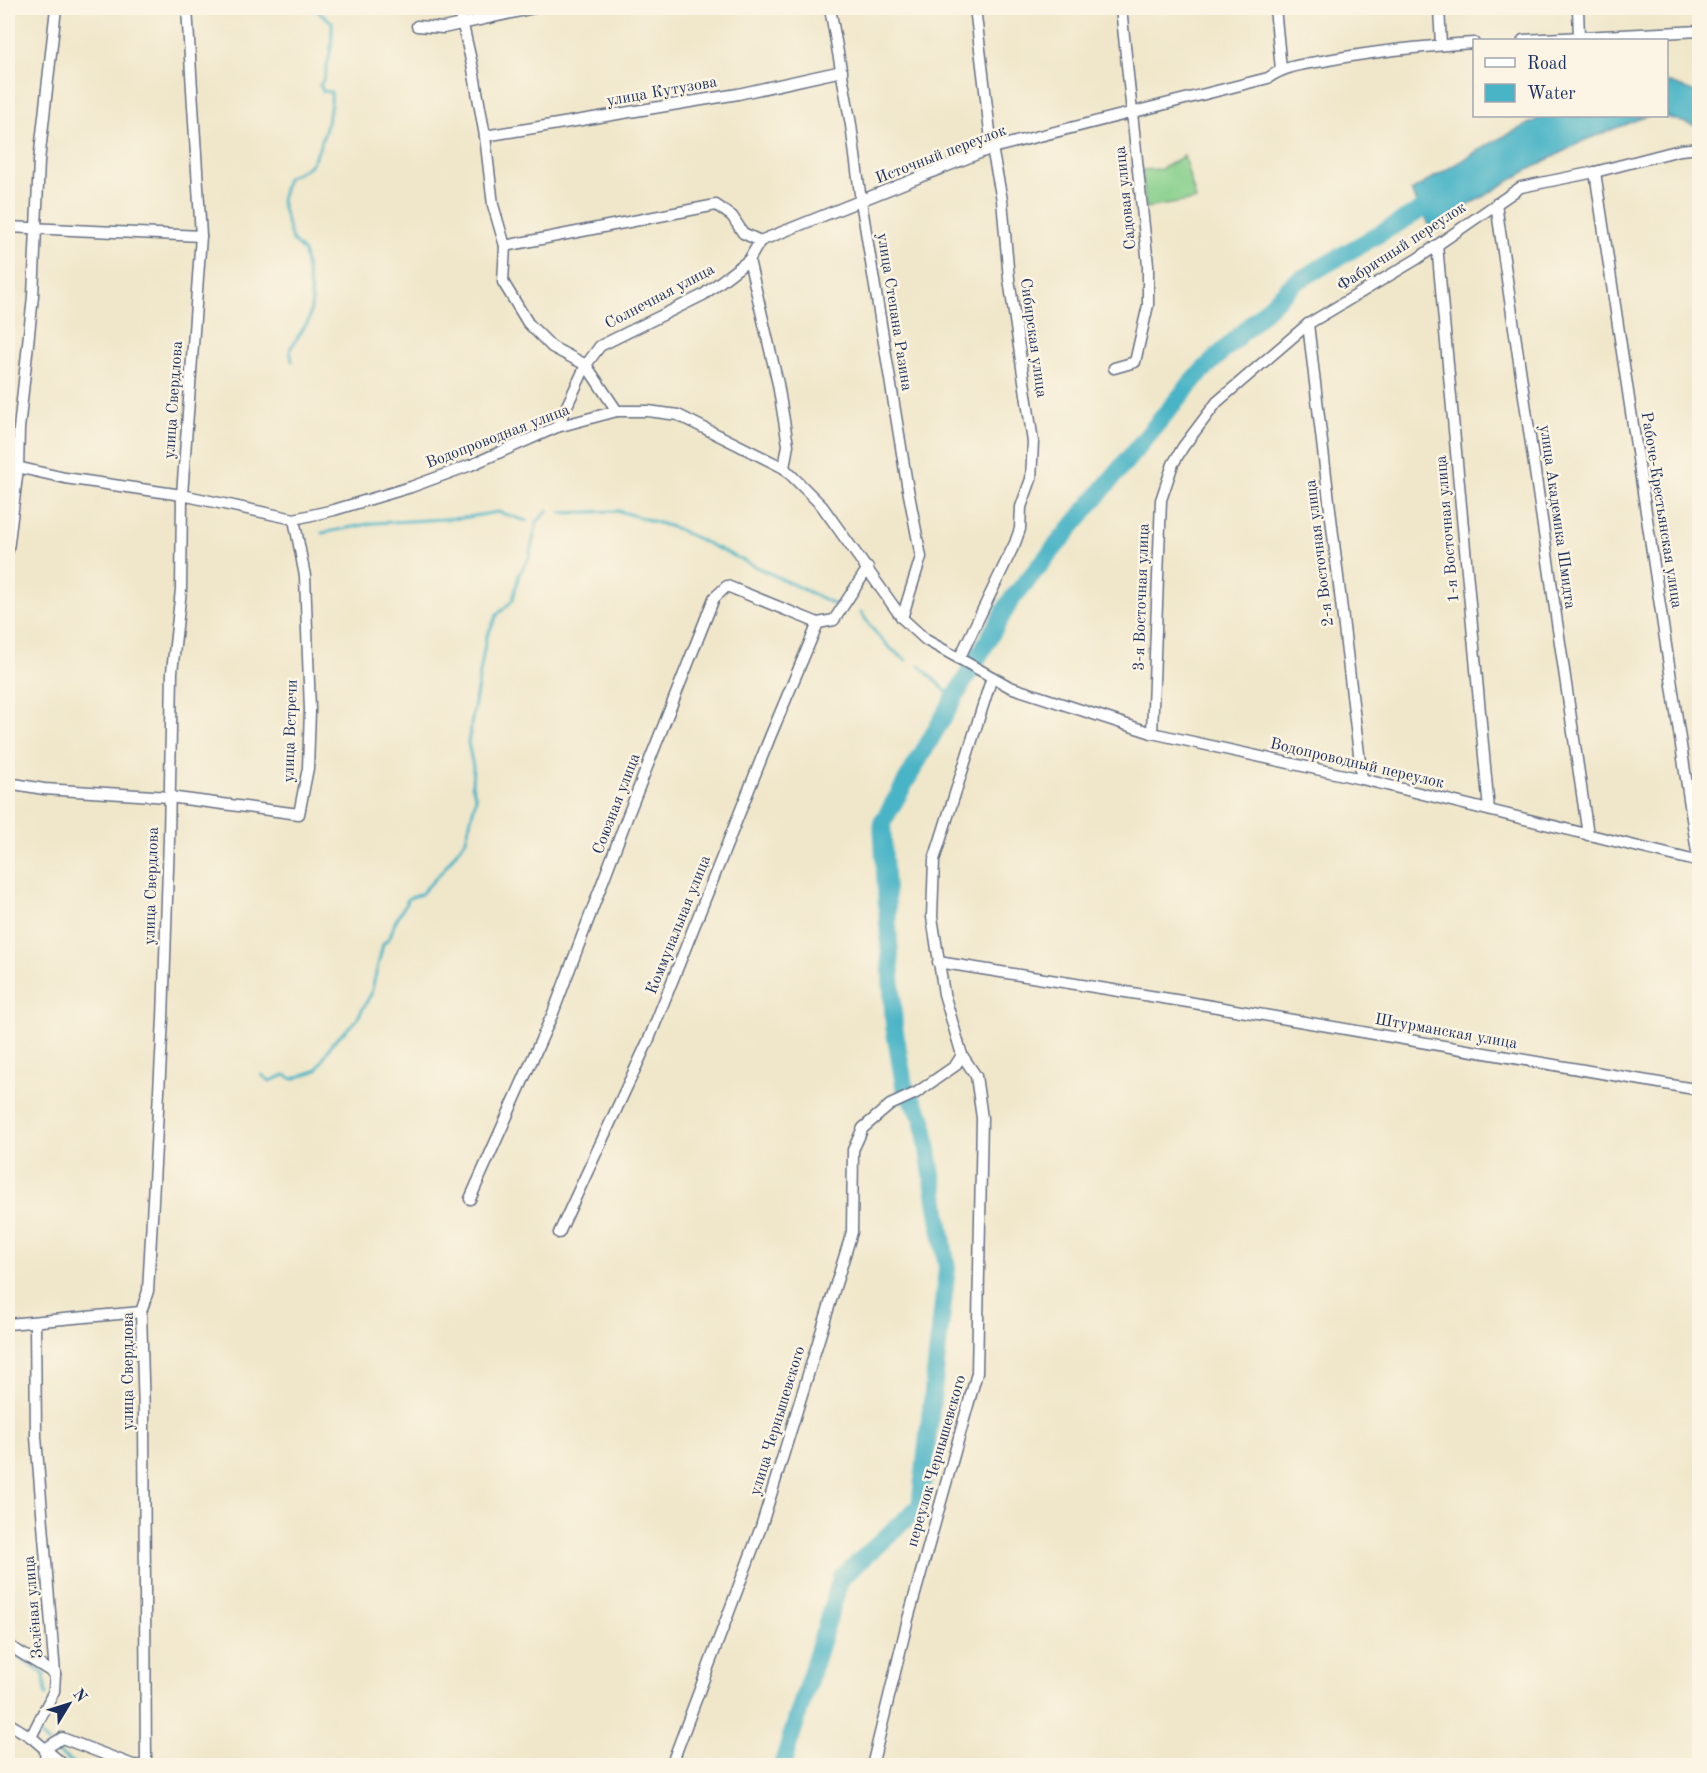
<svg xmlns="http://www.w3.org/2000/svg" width="1707" height="1773" font-family="'Old Standard TT',serif">
<rect width="100%" height="100%" fill="#fcf5e5"/>
<filter id="ink" filterUnits="userSpaceOnUse"><feTurbulence type="fractalNoise" baseFrequency=".0167" numOctaves="2"/><feDisplacementMap in="SourceGraphic" scale="12" xChannelSelector="R" yChannelSelector="G"/><feConvolveMatrix kernelMatrix="1 2 1 2 8 2 1 2 1" color-interpolation-filters="sRGB"/></filter>
<filter id="wash" filterUnits="userSpaceOnUse"><feTurbulence type="fractalNoise" baseFrequency=".008" numOctaves="4" result="noise"/><feDisplacementMap in="SourceGraphic" scale="24" xChannelSelector="R" yChannelSelector="G"/><feGaussianBlur stdDeviation="1.35" result="paint"/><feColorMatrix in="noise" values="0 0 0 0 0 0 0 0 0 0 0 0 0 0 0 0 0 1.4 0 .05"/><feComposite in="paint" operator="in"/></filter>
<g filter="url(#wash)">
<rect width="100%" height="100%" fill="#f0e7ca"/>
<path fill="#86cf8b" stroke="#507f74" stroke-width="1.5" d="M1184,156L1196,200L1146,208L1142,170L1161,169Z"/>
<g fill="#49b4c6" stroke="#327292" stroke-width="1.5">
<path d="M1667,82L1699,93V127L1663,116H1666Z"/>
<path d="M1544,116H1647L1583,141L1519,175L1431,228L1411,191L1489,144Z"/>
</g>
<g fill="none" stroke-linecap="round" stroke-linejoin="round">
<g stroke="#49b4c6" stroke-width="3">
<path d="M292,361L290,349L309,320L312,301L304,252L292,240L281,201L287,178C294,174 306,170 311,164C321,150 333,109 331,92L323,91L320,85C328,74 324,73 328,62C332,48 332,37 332,22L313,8"/>
<path d="M561,513L619,511L675,528L836,605"/>
<path d="M322,533L374,523L462,518L498,512L527,521"/>
<path d="M861,612C873,632 886,647 906,660"/>
<path d="M919,665L951,696"/>
<path d="M262,1075L270,1081L285,1075L293,1079L317,1070L332,1043L356,1021L371,994L383,944L390,937L395,922L409,898L421,894L444,869L466,839L476,798L472,785L473,767L468,743L486,638L497,615L513,600L519,574L529,558L537,522L548,510"/>
<path d="M8,1651L44,1674L46,1695"/>
<path d="M40,1730L39,1734L48,1743"/>
<path d="M52,1748L78,1766"/>
</g>
<path stroke="#49b4c6" stroke-width="18" d="M782,1766L841,1578L920,1506L947,1268L923,1119L904,1085L894,1026L882,823L1011,600L1196,377L1294,283L1442,198"/>
</g>
</g>
<g filter="url(#ink)">
<g fill="none" stroke-linecap="round" stroke-linejoin="round">
<defs>
<g id="minor">
<path d="M459,8L473,69L485,136L493,205L505,246L503,282L528,323L552,347L586,365L617,411"/>
<path d="M830,8L851,125L861,201L907,484L921,557L902,618"/>
<path d="M1275,8L1281,69"/>
<path d="M1439,8L1441,45"/>
<path d="M1578,8L1579,37"/>
<path d="M417,26L443,28L534,8"/>
<path d="M1523,40L1700,31"/>
<path d="M485,136L738,94L842,71"/>
<path d="M1595,172L1697,852L1696,861"/>
<path d="M1496,204L1588,835"/>
<path d="M8,227L201,236"/>
<path d="M1437,245L1489,810"/>
<path d="M505,246L716,205L732,216L743,233L760,241L992,148L1268,78C1286,65 1307,64 1328,60C1377,51 1425,46 1474,43"/>
<path d="M749,260L778,384L788,445L784,468"/>
<path d="M1308,324L1362,779"/>
<path d="M1114,368L1135,362L1148,305V265L1121,8"/>
<path d="M557,427L586,365L600,346L703,295L749,260L760,241"/>
<path d="M8,465L65,478L182,495L294,519L334,510L411,487L471,465L557,427L617,411H648L678,415L784,468L822,506L902,618L926,640L1010,687L1152,733L1362,779L1700,862"/>
<path d="M8,550L18,468L19,429L33,296L39,161L56,8"/>
<path d="M959,659L1015,543L1020,529L1021,507L1031,479L1033,442L1009,279L1002,200L992,148L975,8"/>
<path d="M1152,733L1161,500L1173,464L1183,447L1217,402L1308,324L1417,259L1521,187L1595,172L1680,150L1700,148"/>
<path d="M8,783L44,789L169,797L299,814L308,768L310,710L305,576L294,519"/>
<path d="M938,962L1188,1002L1700,1090"/>
<path d="M470,1199L553,1013L628,815L714,598L727,586L818,623L834,620L868,568"/>
<path d="M559,1233L649,1039L770,737L818,623"/>
<path d="M35,1322L36,1437L55,1674"/>
<path d="M8,1324L141,1312"/>
<path d="M8,1645L55,1674L54,1691L31,1737L65,1766"/>
<path d="M8,1723L31,1737"/>
<path d="M46,1766L45,1749L62,1738L133,1765L146,1766"/>
<path d="M146,1766L144,1414L141,1312L148,1291L163,1019L169,838L172,672L181,590L182,495L201,236L187,8"/>
<path d="M671,1766L761,1527L852,1232L853,1150L863,1128L890,1105L916,1093L955,1066L962,1055L944,994L932,917L934,860L992,677"/>
<path d="M872,1766L908,1619L977,1373L982,1118L976,1076L962,1055"/>
</g>
</defs>
<use href="#minor" stroke="#666f84" stroke-width="13"/>
<use href="#minor" stroke="#fff" stroke-width="10"/>
</g>
</g>
<g text-anchor="middle" dominant-baseline="central" stroke-width="5" stroke-linejoin="round" paint-order="stroke">
<g font-size="16" fill="#1b2f5e" stroke="#fcf5e5">
<text transform="translate(662 92) rotate(-10)">улица Кутузова</text>
<text transform="translate(941 155) rotate(-21)">Источный переулок</text>
<text transform="translate(1126 198) rotate(-96)">Садовая улица</text>
<text transform="translate(1402 247) rotate(-33)">Фабричный переулок</text>
<text transform="translate(660 297) rotate(-28)">Солнечная улица</text>
<text transform="translate(894 312) rotate(81)">улица Степана Разина</text>
<text transform="translate(1033 338) rotate(82)">Сибирская улица</text>
<text transform="translate(174 400) rotate(-86)">улица Свердлова</text>
<text transform="translate(498 437) rotate(-21)">Водопроводная улица</text>
<text transform="translate(1661 510) rotate(81)">Рабоче-Крестьянская улица</text>
<text transform="translate(1557 517) rotate(82)">улица Академика Шмидта</text>
<text transform="translate(1448 529) rotate(-95)">1-я Восточная улица</text>
<text transform="translate(1320 553) rotate(-97)">2-я Восточная улица</text>
<text transform="translate(1142 597) rotate(-88)">3-я Восточная улица</text>
<text transform="translate(291 731) rotate(-88)">улица Встречи</text>
<text transform="translate(1357 764) rotate(13)">Водопроводный переулок</text>
<text transform="translate(617 804) rotate(-69)">Союзная улица</text>
<text transform="translate(152 886) rotate(-88)">улица Свердлова</text>
<text transform="translate(679 925) rotate(-68)">Коммунальная улица</text>
<text transform="translate(1446 1032) rotate(10)">Штурманская улица</text>
<text transform="translate(129 1371) rotate(-90)">улица Свердлова</text>
<text transform="translate(778 1421) rotate(-73)">улица Чернышевского</text>
<text transform="translate(937 1461) rotate(-74)">переулок Чернышевского</text>
<text transform="translate(34 1607) rotate(-95)">Зелёная улица</text>
</g>
</g>
<rect width="1707" height="1773" fill="none" stroke="#fcf5e5" stroke-width="30"/>
<rect x="1473" y="39" width="195" height="78" fill="#fcf5e5" stroke="#a2a6af" stroke-width="1.5"/>
<rect x="1485" y="58" width="30" height="9" fill="#ffffff" stroke="#a2a6af" stroke-width="1.5"/>
<text x="1527" y="69" font-size="18" fill="#1b2f5e">Road</text>
<rect x="1485" y="84" width="30" height="18" fill="#49b4c6" stroke="#a2a6af" stroke-width="1.5"/>
<text x="1527" y="99" font-size="18" fill="#1b2f5e">Water</text>
<g transform="translate(69 1704) rotate(52)" stroke="#fcf5e5" stroke-width="4.5" paint-order="stroke">
<path d="M0-4.5L10 22L0 15L-10 22Z" fill="#1b2f5e"/>
<text y="-9" font-size="16" font-weight="bold" text-anchor="middle" fill="#1b2f5e">N</text>
</g>
</svg>
